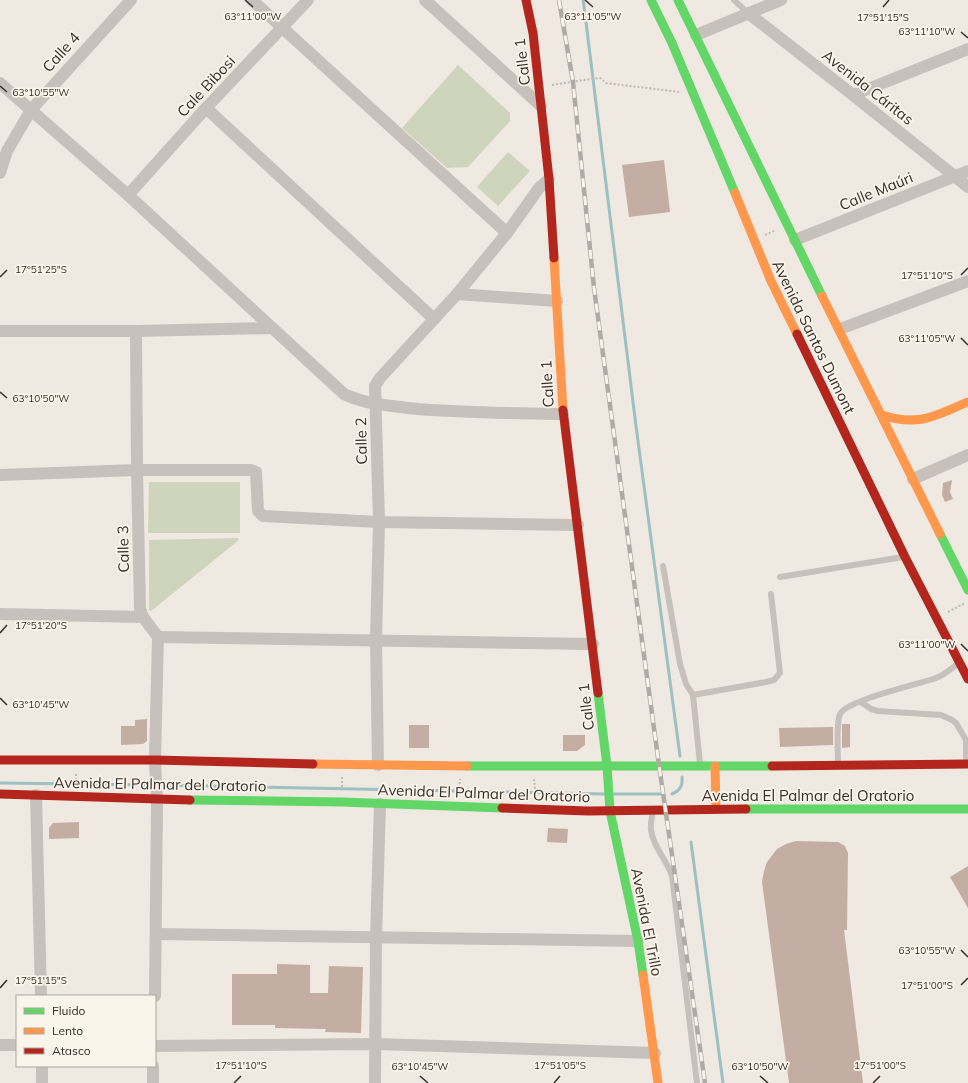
<svg xmlns="http://www.w3.org/2000/svg" width="968" height="1083" font-family="Mulish,sans-serif">
<rect width="100%" height="100%" fill="#efe9e2"/>
<g fill="#cfd5bc">
<path d="M458,65L510,113V121L468,167L447,168L402,128Z"/>
<path d="M508,152L530,171L498,206L477,187Z"/>
<path d="M149,482H240V533H148Z"/>
<path d="M238,538L239,540L151,611L149,610V540Z"/>
</g>
<g fill="none" stroke-linecap="round" stroke-linejoin="round">
<g stroke="#9dc0c1" stroke-width="3">
<path d="M583,0L584,6L636,426L680,756"/>
<path d="M0,783L154,785"/>
<path d="M160,785L604,794"/>
<path d="M614,794H662"/>
<path d="M672,794C680,791 683,785 682,777"/>
<path d="M691,842L723,1083"/>
</g>
</g>
<g fill="#c4ada3">
<path d="M664,160L670,212L629,217L622,165Z"/>
<path d="M952,480L950,492L953,499L945,502L942,495L943,483Z"/>
<path d="M147,719V741L143,744L121,745V726H135V720Z"/>
<path d="M842,724H850V747L842,748Z"/>
<rect x="409" y="725" width="20" height="23"/>
<path d="M833,727V745L780,747L779,728Z"/>
<path d="M563,735H585V745L577,751H563Z"/>
<path d="M79,822V838L49,839V828L53,823Z"/>
<path d="M548,828L568,829L567,843L547,842Z"/>
<path d="M796,841L838,842L845,846L848,853L847,930H844L863,1083H789L762,882L764,871L767,862L777,849L786,844Z"/>
<path d="M968,866V908L950,877Z"/>
<path d="M277,964L310,965V993H328L329,966L363,967L361,1033L325,1032L326,1029L275,1028V1025H232V974H277Z"/>
</g>
<g fill="none" stroke-linecap="round" stroke-linejoin="round">
<g stroke="#c1bab3" stroke-width="2" stroke-dasharray="2 2" stroke-linecap="butt">
<path d="M552,85L583,80L600,78L606,83L679,92"/>
<path d="M765,235L776,230"/>
<path d="M948,612L965,603"/>
<path d="M342,777V789"/>
<path d="M534,779L536,796"/>
<path d="M76,784V772"/>
<path d="M459,792L460,779"/>
</g>
<g stroke="#c8c1bb" stroke-width="6">
<path d="M734,0L748,13"/>
<path d="M663,566L680,664L686,684L693,695L700,764"/>
<path d="M780,577L903,557"/>
<path d="M693,695L766,682L774,680L780,673L771,594"/>
<path d="M861,702L871,709L878,711L941,715L952,720L956,723L966,740V763"/>
<path d="M838,763C838,752 836,723 840,714C847,700 919,684 936,678C944,675 952,668 959,663"/>
<path d="M653,811C652,817 650,824 651,830C653,847 667,860 672,876L697,1083"/>
</g>
<g stroke="#c8c1bb" stroke-width="12">
<path d="M252,0L507,233"/>
<path d="M425,0L541,106"/>
<path d="M748,13L853,95L968,187"/>
<path d="M696,35L781,0"/>
<path d="M0,83L128,195L344,394C367,405 392,406 418,409C466,413 514,413 563,414"/>
<path d="M853,95L968,49"/>
<path d="M206,108L434,319"/>
<path d="M0,173L7,151L31,110L131,0"/>
<path d="M128,195L206,108L308,0"/>
<path d="M795,240L968,171"/>
<path d="M457,294L557,301"/>
<path d="M840,329L968,281"/>
<path d="M0,331H136L271,328"/>
<path d="M136,331L137,470L140,609L143,617L158,637L155,760L157,800L155,996"/>
<path d="M0,475L137,470H251L256,472L258,511L263,516L379,522L578,525"/>
<path d="M913,479L968,455"/>
<path d="M0,614L143,617"/>
<path d="M158,637L593,644"/>
<path d="M378,765L376,640L379,522L375,386L380,378L457,294L507,233L539,188L549,179"/>
<path d="M36,795L41,996"/>
<path d="M156,934L638,941"/>
<path d="M0,1045H17"/>
<path d="M155,1046L376,1044L655,1053"/>
<path d="M42,1066V1083"/>
<path d="M153,1083V1066"/>
<path d="M375,1083L376,937L380,804"/>
</g>
<g stroke="#63d668" stroke-width="9">
<path d="M651,0L672,43L735,193"/>
<path d="M678,0L822,296"/>
<path d="M940,534L968,590"/>
<path d="M598,693L607,766L610,811L638,941L643,975"/>
<path d="M467,766H772"/>
<path d="M190,800L342,802L502,808"/>
<path d="M746,809H968"/>
</g>
<g stroke="#ff974d" stroke-width="9">
<path d="M735,193L771,281L797,334"/>
<path d="M554,258L563,410"/>
<path d="M822,296L940,534"/>
<path d="M882,415C919,427 934,416 968,402"/>
<path d="M313,764L467,766"/>
<path d="M715,766L716,809"/>
<path d="M643,975L658,1083"/>
</g>
<g stroke="#b3261e" stroke-width="9">
<path d="M526,0L533,33L549,179L554,258"/>
<path d="M797,334L905,557L968,679"/>
<path d="M563,410L598,693"/>
<path d="M0,760H155L313,764"/>
<path d="M772,766L968,764"/>
<path d="M0,794L190,800"/>
<path d="M502,808L588,811L746,809"/>
</g>
<defs>
<path id="rail" d="M559,0L573,82L594,288L659,765L705,1083"/>
</defs>
<use href="#rail" stroke="#b0aaa5" stroke-width="4.5"/>
<use href="#rail" stroke="#fbf4ea" stroke-width="3" stroke-dasharray="9" stroke-linecap="butt"/>
</g>
<path fill="none" stroke="#392e29" stroke-width="1.5" d="M245,0L253,7M585,0L593,7M883,7L889,0M961,32L968,38M0,86L7,92M961,275L968,268M0,277L7,270M961,338L968,345M0,392L7,398M0,633L7,625M961,644L968,651M0,698L7,705M961,950L968,957M961,985L968,978M0,988L7,980M420,1076L428,1083M760,1076L768,1083M234,1083L241,1076M554,1083L560,1076M873,1083L880,1076"/>
<g text-anchor="middle" dominant-baseline="central" stroke-width="3.5" stroke-linejoin="round" paint-order="stroke">
<g font-size="15" fill="#392e29" stroke="#fbf4ea">
<text transform="translate(61 52) rotate(-48)">Calle 4</text>
<text transform="translate(522 62) rotate(-97)">Calle 1</text>
<text transform="translate(206 86) rotate(-47)">Cale Bibosi</text>
<text transform="translate(868 87) rotate(38)">Avenida Cáritas</text>
<text transform="translate(876 191) rotate(-22)">Calle Maúri</text>
<text transform="translate(814 337) rotate(64)">Avenida Santos Dumont</text>
<text transform="translate(547 384) rotate(-93)">Calle 1</text>
<text transform="translate(361 441) rotate(-91)">Calle 2</text>
<text transform="translate(123 549) rotate(-91)">Calle 3</text>
<text transform="translate(586 707) rotate(-97)">Calle 1</text>
<text transform="translate(160 784) rotate(1)">Avenida El Palmar del Oratorio</text>
<text transform="translate(484 793) rotate(2)">Avenida El Palmar del Oratorio</text>
<text x="808" y="795">Avenida El Palmar del Oratorio</text>
<text transform="translate(647 922) rotate(79)">Avenida El Trillo</text>
</g>
</g>
<g font-size="10" text-anchor="middle" fill="#392e29" stroke="#fbf4ea" stroke-width="3.5" stroke-linejoin="round" paint-order="stroke">
<text x="253" y="20">63°11'00"W</text>
<text x="593" y="20">63°11'05"W</text>
<text x="883" y="21">17°51'15"S</text>
<text x="927" y="35">63°11'10"W</text>
<text x="41" y="96">63°10'55"W</text>
<text x="41" y="273">17°51'25"S</text>
<text x="927" y="279">17°51'10"S</text>
<text x="927" y="342">63°11'05"W</text>
<text x="41" y="402">63°10'50"W</text>
<text x="41" y="629">17°51'20"S</text>
<text x="927" y="648">63°11'00"W</text>
<text x="41" y="708">63°10'45"W</text>
<text x="927" y="954">63°10'55"W</text>
<text x="41" y="984">17°51'15"S</text>
<text x="927" y="989">17°51'00"S</text>
<text x="241" y="1069">17°51'10"S</text>
<text x="560" y="1069">17°51'05"S</text>
<text x="880" y="1069">17°51'00"S</text>
<text x="420" y="1070">63°10'45"W</text>
<text x="760" y="1070">63°10'50"W</text>
</g>
<rect x="16" y="995" width="140" height="72" fill="#fbf4ea" stroke="#ada59d"/>
<rect x="24" y="1008" width="20" height="6" fill="#63d668" stroke="#ada59d"/>
<text x="52" y="1015" font-size="12" fill="#392e29">Fluido</text>
<rect x="24" y="1028" width="20" height="6" fill="#ff974d" stroke="#ada59d"/>
<text x="52" y="1035" font-size="12" fill="#392e29">Lento</text>
<rect x="24" y="1048" width="20" height="6" fill="#b3261e" stroke="#ada59d"/>
<text x="52" y="1055" font-size="12" fill="#392e29">Atasco</text>
</svg>
